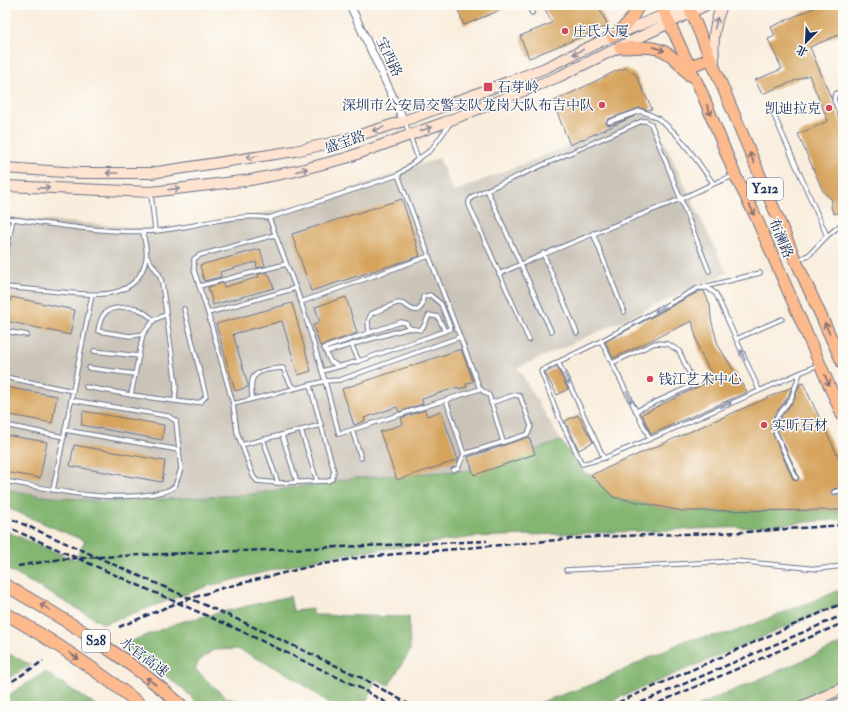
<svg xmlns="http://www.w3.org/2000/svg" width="848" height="711" font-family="'IM FELL Double Pica','Noto Serif SC',serif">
<rect width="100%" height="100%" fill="#fdfcf7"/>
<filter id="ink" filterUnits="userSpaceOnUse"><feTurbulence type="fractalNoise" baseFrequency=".025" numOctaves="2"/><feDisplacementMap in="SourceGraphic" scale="8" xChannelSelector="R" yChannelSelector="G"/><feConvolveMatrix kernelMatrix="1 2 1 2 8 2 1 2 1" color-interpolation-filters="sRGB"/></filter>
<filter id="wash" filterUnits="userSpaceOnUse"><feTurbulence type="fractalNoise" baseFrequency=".012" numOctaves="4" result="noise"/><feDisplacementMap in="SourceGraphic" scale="16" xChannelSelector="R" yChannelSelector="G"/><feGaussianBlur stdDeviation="0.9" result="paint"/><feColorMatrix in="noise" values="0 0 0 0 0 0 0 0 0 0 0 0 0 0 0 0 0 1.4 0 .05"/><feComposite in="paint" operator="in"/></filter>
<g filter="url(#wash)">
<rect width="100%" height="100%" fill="#f9eddd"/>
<path fill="#cac3b8" d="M641,114L648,116L654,121L727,273L518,368L561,441L473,470L356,478L245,495L108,502L42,496L5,489V217L179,231L312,203L439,158L453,192L570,145Z"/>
<g fill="#84b672" stroke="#507268">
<path d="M561,441L584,473L591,475L613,497L682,511L843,510V519L751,527L474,537L326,557L208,586L104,624L5,568V531L75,560L85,541L5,507V489L42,496L108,502L245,495L356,478L473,470Z"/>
<path d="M843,589V603L599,706H530L596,683L686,640L731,633Z"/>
<path d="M290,596L293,611L313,609V615L409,617L410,651L389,685L376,679L364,706H332L292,676L238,649L213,650L199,661L195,669L226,698L245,702L248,706H200L183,689L124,644L180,622Z"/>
<path d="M843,643V685L795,706H697Z"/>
<path d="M5,652L31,665L5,680Z"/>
<path d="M45,672L97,706H5V697Z"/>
</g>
<g id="blocks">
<g fill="#d5a35c">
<path d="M456,5H513L464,25Z"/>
<path d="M543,5H598L608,26L529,58L520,36L552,23Z"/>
<path d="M820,5H843V33L810,47L843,127V210L834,214L831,207L832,200L823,191L798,134L828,121L809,75L762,94L755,80L782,69L768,39L775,36L771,27Z"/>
<path d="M626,68L636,75L652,109L648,110L639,108L608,119L606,123L610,125L635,116L570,145L553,102L616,71Z"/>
<path d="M402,199L420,256L311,291L292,234Z"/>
<path d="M260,249L265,266L257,268L256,262L220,272L221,277L204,281L200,265Z"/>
<path d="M266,272L267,274H269L274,288L213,305L208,287L223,283L224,287L259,277L258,274Z"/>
<path d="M700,291H704L710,305L711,319L718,345L747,392L651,434L642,414L714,379L699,350L692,321L613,358L605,342Z"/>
<path d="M11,297L75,310L70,335L6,321Z"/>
<path d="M346,297L357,333L320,346L313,325L320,323L315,307Z"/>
<path d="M292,303L311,371L298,375L282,321L233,334L248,385V387L235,391L216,324Z"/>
<path d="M461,349L473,381L466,384L467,387L459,389L458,387L422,399L423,404L399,412L397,407L364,418L365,421L354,425L342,389Z"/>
<path d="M557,367L568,389L557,395L545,373Z"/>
<path d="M803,383L843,467V487L833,489L831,492L833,495L843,493V510L682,511L613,497L591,475L792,387L788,397L773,417L770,428L793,479L797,481L799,477L776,427L779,420L794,400L800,384Z"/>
<path d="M5,387L57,396L52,423L5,414Z"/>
<path d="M425,410L427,416L441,411L458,460L397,480L380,432L403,424L401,418Z"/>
<path d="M83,411L164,425L162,440L81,425Z"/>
<path d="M578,415L593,442L579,450L565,421Z"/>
<path d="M5,435L47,442L40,478L5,472Z"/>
<path d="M529,437L535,454L474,475L468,457Z"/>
<path d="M74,445L165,461L162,482L70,466Z"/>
</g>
</g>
</g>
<g filter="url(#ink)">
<use href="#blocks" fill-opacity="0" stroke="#69728a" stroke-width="1"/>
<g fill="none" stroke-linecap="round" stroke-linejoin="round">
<defs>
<g id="lane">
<path d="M528,5L532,13"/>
<path d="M843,91L835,94L834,100L843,121"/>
<path d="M773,113L827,236L810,254L797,261"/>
<path d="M609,122L640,111C672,118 694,158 713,183"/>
<path d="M418,159L431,150L449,125"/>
<path d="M487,190L551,331"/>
<path d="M151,193L155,231"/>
<path d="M5,218C51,224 109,234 154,231C190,229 235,212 269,218L398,175L418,159L405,122"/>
<path d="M269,218L301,302L325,381L340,380L359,373L460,337L398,175"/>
<path d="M593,233L624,312"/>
<path d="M275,235L200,255L194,259V270L208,313L233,404L325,381L339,434L480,389L460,337"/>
<path d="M827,236L843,223"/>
<path d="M543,253L577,333"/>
<path d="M147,257L159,274L162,283L176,385L175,401"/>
<path d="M5,260L13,219"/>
<path d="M499,274C558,247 618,224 678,200C697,192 714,182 734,176"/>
<path d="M199,286L286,264"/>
<path d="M5,287C23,289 42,290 60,292C93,295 137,302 146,259C148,251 144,240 143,232"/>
<path d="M704,287L760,273"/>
<path d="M301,302L429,256"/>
<path d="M208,313L296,288"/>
<path d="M165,315L154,320L143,334L131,395L190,403L201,402L206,396L184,309"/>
<path d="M5,331L27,335"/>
<path d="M143,334L130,336L98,331C99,325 100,318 105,313C110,307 131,306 138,309C144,312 149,316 154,320"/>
<path d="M736,339L782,319"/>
<path d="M529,340L469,205V201L473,196L642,121H646L651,124L709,271"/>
<path d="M601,341L558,362C575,394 588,426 604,458L650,439"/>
<path d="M351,344L359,361"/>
<path d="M94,351L139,356"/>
<path d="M326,352L324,348L401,322L406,323L409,328"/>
<path d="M558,362L541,371L558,415L582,464L604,458"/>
<path d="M612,363L655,343L668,344L679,351L691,377L689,387L636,411"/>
<path d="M338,366L330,361L326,352L409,328L420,330L424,326L429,315L438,317L445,331"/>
<path d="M89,368L135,374"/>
<path d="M322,371L359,361L451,329L441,304L430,295L423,297L422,306L418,310C410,312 406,302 398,303C395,303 376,312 371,314L368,321L369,333"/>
<path d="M5,377L73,391"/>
<path d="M86,387L131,395"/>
<path d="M759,390L716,294L708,288H698L601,341L650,439L818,365"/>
<path d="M252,398C251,383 249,374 266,370C272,369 277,368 283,368L291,385L296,388"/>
<path d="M446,400L464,454"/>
<path d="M491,403L514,395L520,396L531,426L528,434L503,442"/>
<path d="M233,404L237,432L253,476L257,481L278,483L328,481L332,479L334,471L310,386"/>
<path d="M5,425L64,437"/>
<path d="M65,430L179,450"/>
<path d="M301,430L317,481"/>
<path d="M352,430L361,458"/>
<path d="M282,435L297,482"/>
<path d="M263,439L278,483"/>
<path d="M241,445L321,425"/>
<path d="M453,470L458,468L464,454L503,442L489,395L480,389"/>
<path d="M796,478L773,427L776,418L791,399L800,373"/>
<path d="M5,481C54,490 103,502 153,494C161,492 169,492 175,486L181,469L176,421L168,416L71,400"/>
<path d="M53,490L92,295"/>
<path d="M834,492L843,490"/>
<path d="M566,570L736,561L818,569L843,566"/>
</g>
<path id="street" d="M350,5L404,121"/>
<g id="secondary">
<path d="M714,61C712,41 714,24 722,5"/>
<path d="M5,168L79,173H151L295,151L344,140L404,121L545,68L612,36L689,5"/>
<path d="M5,186L151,192L250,180L296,171L346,158L443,123L558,77L706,5"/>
<path d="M803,706L843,688"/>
<path d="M834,706L843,702"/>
</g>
<g id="primary">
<path d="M661,5L702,93L735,175L755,215L843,417"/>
<path d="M688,5L796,261L843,364"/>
<path d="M612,36C625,28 633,19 639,5"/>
<path d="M620,48C656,46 666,45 689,75"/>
<path d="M690,66L710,59"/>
</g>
<g id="highway">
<path d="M5,585C67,620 128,658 182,706"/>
<path d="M5,613C53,641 99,671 142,706"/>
</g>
</defs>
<use href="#lane" stroke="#69728a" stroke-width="5.5"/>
<use href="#street" stroke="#69728a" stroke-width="9"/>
<use href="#secondary" stroke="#69728a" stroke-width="12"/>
<use href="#primary" stroke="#69728a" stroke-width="13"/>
<use href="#highway" stroke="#69728a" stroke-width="14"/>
<use href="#lane" stroke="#fff" stroke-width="3.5"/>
<use href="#street" stroke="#fff" stroke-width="7"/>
<use href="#secondary" stroke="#fee3d1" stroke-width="10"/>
<use href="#primary" stroke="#fcba8d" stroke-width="11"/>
<use href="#highway" stroke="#fcba8d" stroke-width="12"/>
<g stroke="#1b2f5e" stroke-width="2.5" stroke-dasharray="6 3" stroke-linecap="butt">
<path d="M5,516L243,622L364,679L412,706"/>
<path d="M5,526L239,630L360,688L392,706"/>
<path d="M18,566L61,559L140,555L487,541"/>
<path d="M119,627L172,605L222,588L312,566L363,557L593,537L745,532L843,525"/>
<path d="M5,686L43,661"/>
<path d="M610,706L843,603"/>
<path d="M633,706L843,615"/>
<path d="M651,706L843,623"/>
</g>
</g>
<defs><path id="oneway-shaft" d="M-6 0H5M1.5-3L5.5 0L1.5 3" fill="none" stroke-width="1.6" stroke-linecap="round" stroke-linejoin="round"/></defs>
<g stroke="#8c8998">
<use href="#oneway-shaft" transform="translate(716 23) rotate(-77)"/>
<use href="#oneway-shaft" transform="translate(578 52) rotate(154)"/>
<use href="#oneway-shaft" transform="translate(378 129) rotate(162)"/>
<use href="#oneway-shaft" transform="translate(426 129) rotate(-19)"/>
<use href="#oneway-shaft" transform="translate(252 157) rotate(171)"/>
<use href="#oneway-shaft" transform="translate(302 170) rotate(-15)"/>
<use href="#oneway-shaft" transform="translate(112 173) rotate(-180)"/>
<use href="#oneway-shaft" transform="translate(44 188) rotate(1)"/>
<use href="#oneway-shaft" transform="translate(174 189) rotate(-7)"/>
</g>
<g stroke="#806e73">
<use href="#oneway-shaft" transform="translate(659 49) rotate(21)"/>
<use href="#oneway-shaft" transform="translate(709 110) rotate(68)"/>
<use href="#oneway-shaft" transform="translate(752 158) rotate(-113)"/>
<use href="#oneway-shaft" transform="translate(752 210) rotate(64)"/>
<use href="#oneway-shaft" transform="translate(827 328) rotate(-114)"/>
<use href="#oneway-shaft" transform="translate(827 380) rotate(66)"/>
<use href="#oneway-shaft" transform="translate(45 607) rotate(-148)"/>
<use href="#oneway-shaft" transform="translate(74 656) rotate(35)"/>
<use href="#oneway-shaft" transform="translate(151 681) rotate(-142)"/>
</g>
<g stroke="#8d97ae">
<use href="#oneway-shaft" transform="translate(660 309) rotate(152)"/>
<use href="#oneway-shaft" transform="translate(743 355) rotate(-114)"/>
<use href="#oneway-shaft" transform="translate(567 379) rotate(62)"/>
<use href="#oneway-shaft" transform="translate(629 397) rotate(64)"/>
<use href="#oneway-shaft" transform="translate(726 405) rotate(-24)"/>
</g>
</g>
<g fill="#d1495b" stroke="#fdfcf7" stroke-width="1.5">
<circle cx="565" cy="31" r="4"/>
<rect x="483" y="82" width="10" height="10" rx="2"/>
<circle cx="602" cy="105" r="4"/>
<circle cx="829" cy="108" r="4"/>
<circle cx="650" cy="379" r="4"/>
<circle cx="764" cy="425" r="4"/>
</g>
<g text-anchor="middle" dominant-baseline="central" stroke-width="3" stroke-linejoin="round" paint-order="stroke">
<g fill="#fdfcf7" stroke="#5f6c8c" stroke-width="1">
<rect x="747" y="178" width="36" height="22" rx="3"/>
<rect x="82" y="630" width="28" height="22" rx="3"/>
</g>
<g font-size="13" font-weight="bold" fill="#1b2f5e">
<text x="765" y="189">Y212</text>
<text x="96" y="641">S28</text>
</g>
<g font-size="14" fill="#1b2f5e" stroke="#fdfcf7" text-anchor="start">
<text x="573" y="31">庄氏大厦</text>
<text x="497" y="87">石芽岭</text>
<text x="594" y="105" text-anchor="end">深圳市公安局交警支队龙岗大队布吉中队</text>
<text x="821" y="108" text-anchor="end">凯迪拉克</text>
<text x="658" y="379">钱江艺术中心</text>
<text x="772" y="425">实昕石材</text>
</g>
<g font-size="14" fill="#1b2f5e" stroke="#fdfcf7">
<text transform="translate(389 57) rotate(65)">宝西路</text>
<text transform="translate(345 142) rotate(-18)">盛宝路</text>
<text transform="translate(781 238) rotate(67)">布澜路</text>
<text transform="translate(144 657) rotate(37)">水官高速</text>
</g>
</g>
<rect width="848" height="711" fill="none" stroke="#fdfcf7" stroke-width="20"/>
<g transform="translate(806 42) rotate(204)" stroke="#fdfcf7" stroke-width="3" paint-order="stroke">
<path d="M0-3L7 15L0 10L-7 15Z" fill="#1b2f5e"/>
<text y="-6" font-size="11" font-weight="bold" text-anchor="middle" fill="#1b2f5e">北</text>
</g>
</svg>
